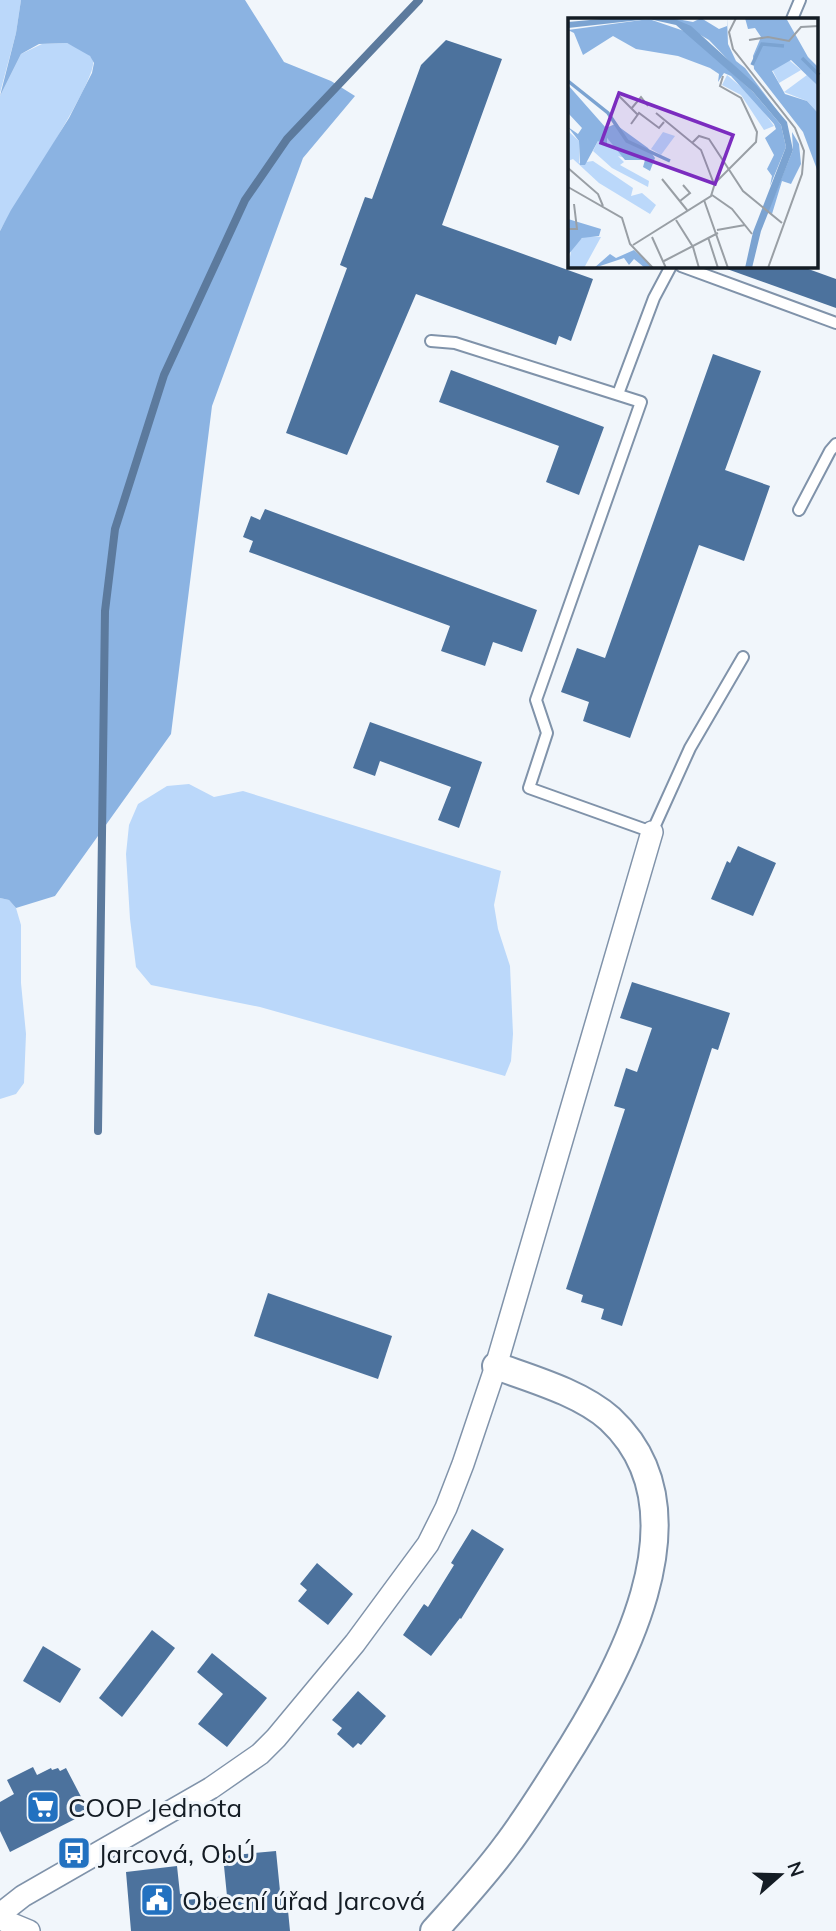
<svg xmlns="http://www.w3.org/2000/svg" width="836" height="1931" font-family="Mulish,sans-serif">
<rect width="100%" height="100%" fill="#f1f6fb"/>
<g fill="#bbd8fa">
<path d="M0,0H21L16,33L0,93Z"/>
<path d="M67,43C75,47 91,52 93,61C98,79 14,206 0,231V96L21,54L42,44Z"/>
<path d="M189,784L214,797L243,791L501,871L494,905L498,929L510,966L513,1034L511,1061L505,1076L260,1007L151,985L136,967L130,919L126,854L129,825L138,804L167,786Z"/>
<path d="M0,898L9,900L16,908L21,925V983L26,1034L24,1083L16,1094L0,1099Z"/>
</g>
<path fill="#8bb3e2" d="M21,0H245L284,62L331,81L355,96L303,158L212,406L171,734L55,896L16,908L9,900L0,898V231L11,210L69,118L92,73L94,63L90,56L67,43L39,44L21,54L0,96L16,33Z"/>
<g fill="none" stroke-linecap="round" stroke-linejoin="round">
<path stroke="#5c7a9d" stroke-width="8" d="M98,1131L105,611L115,529L164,375L245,200L287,139L419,0"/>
</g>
<g fill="#4c729d">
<path d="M446,40L502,59L442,225L593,279L571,341L559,336L556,345L416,294L347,455L286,433L347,268L340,265L365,197L372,199L421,65Z"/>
<path d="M728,266H800L836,279V308L727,269Z"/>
<path d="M713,354L761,371L725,470L770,486L744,561L699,545L630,738L583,721L589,702L561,692L577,648L605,658Z"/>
<path d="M451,370L604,427L579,495L546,482L559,446L439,402Z"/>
<path d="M265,509L537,610L522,652L493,642L485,666L441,651L450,626L249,552L253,541L243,537L251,516L260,520Z"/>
<path d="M370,722L482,762L459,828L438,820L451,787L380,761L375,776L353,768Z"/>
<path d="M738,846L776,863L753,916L711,899L727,861L730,863Z"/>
<path d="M632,982L730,1013L718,1050L712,1048L622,1326L601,1319L604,1309L581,1302L583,1295L566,1289L625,1109L614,1106L626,1068L637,1072L652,1028L620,1018Z"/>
<path d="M268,1293L392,1336L378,1379L254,1336Z"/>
<path d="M472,1529L504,1549L461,1619L460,1618L431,1656L403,1635L424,1604L428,1607L454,1565L451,1563Z"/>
<path d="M317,1563L353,1594L328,1625L298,1601L307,1590L300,1584Z"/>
<path d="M152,1630L175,1648L122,1717L99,1698Z"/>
<path d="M43,1646L81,1669L60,1703L23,1681Z"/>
<path d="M212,1653L267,1698L227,1747L198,1724L223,1694L197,1672Z"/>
<path d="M358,1691L386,1716L361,1745L358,1743L353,1748L337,1734L342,1728L332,1720Z"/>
<path d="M33,1767L37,1775L51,1768L52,1770L58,1768L60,1771L66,1768L89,1812L10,1852L0,1831V1802L14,1794L7,1780Z"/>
<path d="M276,1851L280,1891L286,1890L290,1931H131L126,1872L177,1866L180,1894H186V1900L227,1896L223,1856Z"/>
</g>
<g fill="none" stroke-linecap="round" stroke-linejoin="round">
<defs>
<g id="service">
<path d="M792,19L800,0"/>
<path d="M681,266L836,323"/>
<path d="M431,341L455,343L641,402L536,700L547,733L529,788L652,832L690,748L743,657"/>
<path d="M618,394L654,298L671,266"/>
<path d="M799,510L830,451L836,444"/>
</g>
<g id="minor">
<path d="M0,1914L23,1896L211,1788L260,1754L276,1738L355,1643L428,1544L446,1508L463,1464L496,1366L652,832"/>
<path d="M0,1919L29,1931"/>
</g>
<path id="tertiary" d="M434,1931C459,1903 484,1876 506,1846C525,1821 542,1794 559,1767C617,1676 711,1513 610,1419C581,1393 532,1379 496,1366"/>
</defs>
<use href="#service" stroke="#8093aa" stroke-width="14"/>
<use href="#minor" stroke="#8093aa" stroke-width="24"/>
<use href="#tertiary" stroke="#8093aa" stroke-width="30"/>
<use href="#service" stroke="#fff" stroke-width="10"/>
<use href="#minor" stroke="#fff" stroke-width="21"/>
<use href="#tertiary" stroke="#fff" stroke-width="26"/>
</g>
<defs>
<symbol id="supermarket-square" viewBox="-11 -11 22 22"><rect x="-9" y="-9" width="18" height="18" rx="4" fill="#2271c0" stroke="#f1f6fb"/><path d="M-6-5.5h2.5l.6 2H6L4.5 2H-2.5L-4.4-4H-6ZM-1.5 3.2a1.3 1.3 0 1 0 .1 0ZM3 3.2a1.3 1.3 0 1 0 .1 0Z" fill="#fff"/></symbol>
<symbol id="bus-square" viewBox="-11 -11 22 22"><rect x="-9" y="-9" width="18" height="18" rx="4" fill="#2271c0" stroke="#f1f6fb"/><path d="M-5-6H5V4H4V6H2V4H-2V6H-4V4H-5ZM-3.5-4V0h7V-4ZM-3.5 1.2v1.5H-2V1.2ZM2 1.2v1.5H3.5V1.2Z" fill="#fff"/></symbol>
<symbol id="civic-square" viewBox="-11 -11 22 22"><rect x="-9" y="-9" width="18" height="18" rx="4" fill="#2271c0" stroke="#f1f6fb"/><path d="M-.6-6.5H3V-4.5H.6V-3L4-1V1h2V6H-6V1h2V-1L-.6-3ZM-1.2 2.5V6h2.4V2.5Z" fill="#fff"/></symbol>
</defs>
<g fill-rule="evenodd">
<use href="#supermarket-square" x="24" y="1788" width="38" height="38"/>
<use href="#bus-square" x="55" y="1834" width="38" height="38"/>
<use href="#civic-square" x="138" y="1881" width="38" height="38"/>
</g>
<g text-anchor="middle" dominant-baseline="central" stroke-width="6" stroke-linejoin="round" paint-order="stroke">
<g font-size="26" fill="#141c24" stroke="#f1f6fb" text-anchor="start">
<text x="68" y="1807">COOP Jednota</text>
<text x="98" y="1853">Jarcová, ObÚ</text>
<text x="182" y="1900">Obecní úřad Jarcová</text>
</g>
</g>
<g transform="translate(568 18)">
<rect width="250" height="250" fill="#f1f6fb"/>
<path d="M221,42L233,52L211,65L204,51ZM159,57L185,79L206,108L196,112L173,77L154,67ZM239,57L250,68V95L239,83L216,74ZM0,113L11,123V145L25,143L65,170L63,178L74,175L88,187L82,196L31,165L5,141L0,143ZM95,114L107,118L93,137L83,131ZM39,120L57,140L50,138L56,144L52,147L81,163L80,169L44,150L25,133L30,123ZM17,218L33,219L16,250H0L4,228Z" fill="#bbd8fa"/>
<path d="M104,0L125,4L133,0L151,11L159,8V0L160,26L168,43L177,50L211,95L141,22ZM177,0H218L240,39L250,49V68L223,42L204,53L217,76L239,83L250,95V154L235,114L186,51L185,38L193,19L187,10L180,11ZM81,1L119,14L185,74L213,107L218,129L202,168L204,158L199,151L206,137L197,120L208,111L206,106L163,58L156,55L150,64L151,56L142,50L110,38L68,31L45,18L15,37L6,15L0,12ZM0,67L38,110L47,106L80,130L87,140L82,153L75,149L77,142H57L39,120V127L30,123L17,147H12L11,123L0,109L10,116L14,110L0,95ZM224,114L231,126L233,146L223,166L214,163L204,196L200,193L225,132ZM0,201L33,211L31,218L14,220L0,237ZM66,232L86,250H77L66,241L61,247L56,240L26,250L42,236L48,240Z" fill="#8bb3e2"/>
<path d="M44,0H104L123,8L188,67L219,104L225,132L193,213L184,250H177L185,214L218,129L213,107L185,74L108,7L81,1L0,10V4Z" fill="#7ba3d1"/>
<path fill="none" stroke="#7ba3d1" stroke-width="3.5" d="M234,40L251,57M184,47L194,26L216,28M0,63L40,95L59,123L102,143"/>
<path fill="none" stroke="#999fa5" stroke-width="2" d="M168,0L161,14L165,31L227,110L236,133L234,156L200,250M181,22L200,19L221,23L233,9L251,8M50,77L70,97M63,91L73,79L80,88M88,95L133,132L146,166M63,106L71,95L91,110L96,104M124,125L131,118L141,121L175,173L214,205M0,150L30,176L35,188M94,161L119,192M0,169L54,200L62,226L85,250M144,177L164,191L184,216M136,182L160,250M112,183L122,175L115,167M108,202L125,229L131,250M0,211H9L6,186M149,212L177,207M84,219L98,250M140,219L150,250M65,227L143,178L147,165L188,124L189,114L173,80L152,68L155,58M96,243L150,215"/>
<path fill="#7b2cbf" fill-opacity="0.15" stroke="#7b2cbf" stroke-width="3.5" d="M51,75L165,117L147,166L33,125Z"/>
<rect width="250" height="250" fill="none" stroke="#141c24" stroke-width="3.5"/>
</g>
<g transform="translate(780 1875) rotate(70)" stroke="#f1f6fb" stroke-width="5" paint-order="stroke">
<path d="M0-5L12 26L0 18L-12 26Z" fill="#141c24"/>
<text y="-10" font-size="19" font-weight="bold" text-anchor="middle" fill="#141c24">N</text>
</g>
</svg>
